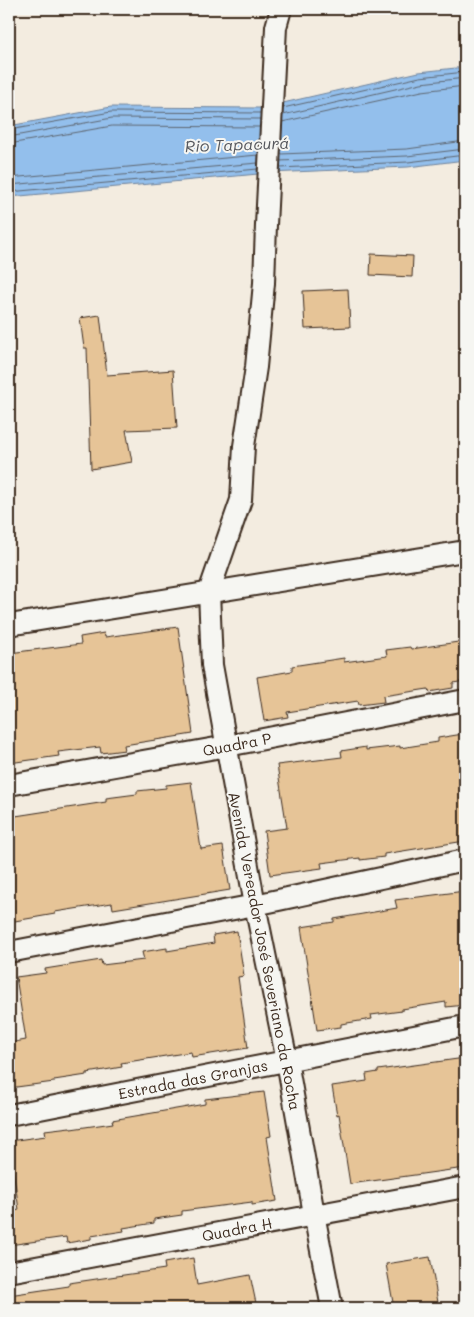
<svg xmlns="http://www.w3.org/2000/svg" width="474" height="1317" font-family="Mali,sans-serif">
<rect width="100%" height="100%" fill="#f3ece0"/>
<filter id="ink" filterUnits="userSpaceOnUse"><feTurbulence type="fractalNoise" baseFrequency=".02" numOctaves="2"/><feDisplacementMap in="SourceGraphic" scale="10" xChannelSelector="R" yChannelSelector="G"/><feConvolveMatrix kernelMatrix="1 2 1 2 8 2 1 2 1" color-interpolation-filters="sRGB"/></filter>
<g filter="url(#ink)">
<path fill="#93bfec" stroke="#70839a" d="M465,67V160L408,167L269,173L9,197V126L111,107L261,108L419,72Z"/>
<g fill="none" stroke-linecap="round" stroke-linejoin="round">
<g stroke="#5e6670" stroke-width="1">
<path d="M283,108L420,77L465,72"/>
<path d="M283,115L421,83L465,78"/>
<path d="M282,122L422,91L465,86"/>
<path d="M9,130L111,112L260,113"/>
<path d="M9,137L112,118L260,119"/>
<path d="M9,144L112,126L260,127"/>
<path d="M281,154L407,149L465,141"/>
<path d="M280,161L407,156L465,149"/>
<path d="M280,168L408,162L465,155"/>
<path d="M9,178L258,155"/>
<path d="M9,185L258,163"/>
<path d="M9,192L258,169"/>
</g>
</g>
<g fill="#e6c497" stroke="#3b2a1e">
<path d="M371,254L413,256L412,277L370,275Z"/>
<path d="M348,289L350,327L305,329L303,291Z"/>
<path d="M100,315L107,375L173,370L177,428L126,430L132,462L91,469L87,348H84L80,318Z"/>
<path d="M178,627L193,734L124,745L125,750L101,753L100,747L58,752L59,756L9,763V653L81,644L80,637L104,633L105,637Z"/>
<path d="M465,641V681L453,683V688L429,692L428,689L383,696L384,702L359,705L358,701L287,712L288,717L264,721L257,677L292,671V666L344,658V662L387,656L386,650L410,647L411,649Z"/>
<path d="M463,734L465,751V841L384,854V857L360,860V858L321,863L322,868L270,875L264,831L287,828L277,765L342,757L341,751L366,747V750L400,746V748L438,742V738Z"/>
<path d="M191,782L201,849L223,846L230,890L113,909L112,903L55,912V914L9,922V817L106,802V798L137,794V791L166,788V785Z"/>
<path d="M465,891V1005L446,1007V1002L402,1009V1011L371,1015L372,1019L341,1024V1027L317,1030L301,927L334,922V919L397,908L395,900Z"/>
<path d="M237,931L244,976L238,977L248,1048L192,1057L191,1052L121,1063L122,1067L87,1073V1075L54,1080V1082L9,1088V1043L26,1040L16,977L46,973L45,969L101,960L102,965L144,960L142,952L167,948V951L214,943L213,935Z"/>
<path d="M465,1058V1168L350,1184L339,1114L337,1115L332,1086L367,1081L366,1074L378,1072V1070Z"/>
<path d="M264,1092L271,1136L267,1137L277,1201L252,1205V1202L182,1211V1215L154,1219V1223L123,1228L124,1231L91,1236V1239L67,1243L66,1237L9,1245V1212L19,1210L9,1141L46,1136L45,1130L70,1127L71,1129L113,1123L112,1120L205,1104V1099Z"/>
<path d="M430,1257L439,1308H394L386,1264Z"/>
<path d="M193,1258L197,1285L250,1275L257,1308H9V1295L69,1286V1283L165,1269L164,1263Z"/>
</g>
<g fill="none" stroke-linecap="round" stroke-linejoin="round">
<defs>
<g id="minor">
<path d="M281,9L276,27L266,225L264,283L256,367L244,446L241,500L209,592L212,665L255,905L287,1061L314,1214L332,1308"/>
<path d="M9,625L465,551"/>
<path d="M9,785L227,746L465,700"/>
<path d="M9,952L255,905L465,860"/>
<path d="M9,1115L465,1026"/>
<path d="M9,1272L465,1187"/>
</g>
</defs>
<use href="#minor" stroke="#3b2a1e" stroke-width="24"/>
<use href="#minor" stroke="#f6f6f2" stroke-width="20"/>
</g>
</g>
<g text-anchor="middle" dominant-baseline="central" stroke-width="4" stroke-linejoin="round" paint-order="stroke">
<g font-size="15" fill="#3b2a1e" stroke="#f6f6f2">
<text transform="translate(237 744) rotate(-11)">Quadra P</text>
<text transform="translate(265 951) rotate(79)">Avenida Vereador José Severiano da Rocha</text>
<text transform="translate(193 1079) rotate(-11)">Estrada das Granjas</text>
<text transform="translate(237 1229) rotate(-11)">Quadra H</text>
</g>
<g font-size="16" font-style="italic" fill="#55575c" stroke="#f6f6f2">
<text transform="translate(237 144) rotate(-2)">Rio Tapacurá</text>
</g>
</g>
<rect width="474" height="1317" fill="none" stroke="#f6f6f2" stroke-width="30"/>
<rect x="15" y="15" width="444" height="1287" fill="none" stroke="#3b2a1e" stroke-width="2" filter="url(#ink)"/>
</svg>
